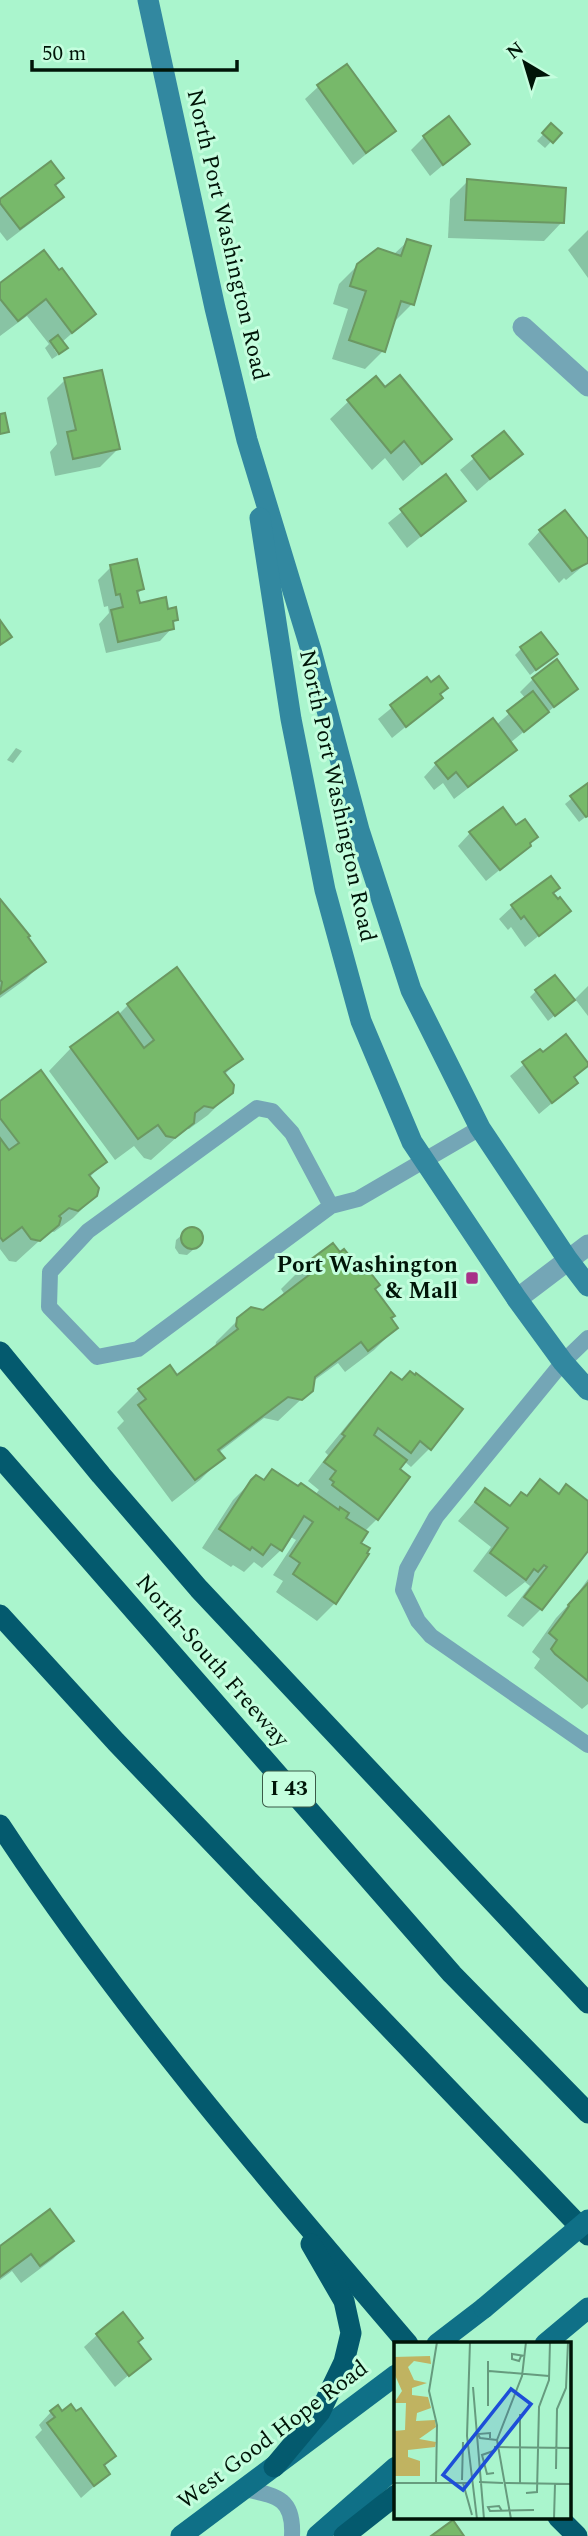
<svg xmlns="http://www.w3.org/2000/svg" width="588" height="2536" font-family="Spectral,serif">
<rect width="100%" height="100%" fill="#aaf5cd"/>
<g fill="#0003">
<path d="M346,66L394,131L353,165L305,99L318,87Z"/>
<path d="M551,126L559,133L545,148L537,141Z"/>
<path d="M424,137L468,144L430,176L411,150Z"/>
<path d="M468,181L562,222L544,241L448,238L450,199Z"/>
<path d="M53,186L61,196L49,209L7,241L0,232V202Z"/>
<path d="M588,230V278L568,250Z"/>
<path d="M408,241L412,304L394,322L383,351L365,369L332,359L348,309L333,304L339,284L358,265L393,255Z"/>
<path d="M59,272L94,314L54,349L58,355L52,359L45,348L49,344L27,316L0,336V285Z"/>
<path d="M65,380L118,449L100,467L55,476L50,452L57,444L47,398Z"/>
<path d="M384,389L450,439L403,481L385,458L372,470L330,419L349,401Z"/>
<path d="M504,433L520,454L477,491L460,470Z"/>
<path d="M445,477L464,501L407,548L388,523Z"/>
<path d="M540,531L588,542V562L566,580L564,578L559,583L528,544Z"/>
<path d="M111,567L142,589L136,595L139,605L167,611L177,619L172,624V628L160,641L106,653L99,624L109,613L108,606L104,607L98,580Z"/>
<path d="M521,649L556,654L530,675L515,655Z"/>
<path d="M533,679L576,689L510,743L514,750L502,762L454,799L443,783L434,790L424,777L436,764L496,725L526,699L520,692Z"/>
<path d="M426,680L441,698L392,738L378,719Z"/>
<path d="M16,748L22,751L13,763L7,760Z"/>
<path d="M588,785V815L579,822L565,804Z"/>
<path d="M470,833L528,844L529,846L486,881L458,846Z"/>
<path d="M551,878L552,894L569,911L525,947L511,927L508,930L499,919L512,907Z"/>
<path d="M0,901L44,961L26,979L0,998Z"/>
<path d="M588,986V1016L575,999Z"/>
<path d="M536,991L566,1006L548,1021L530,997Z"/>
<path d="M128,1005L240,1059L224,1075L231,1092L208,1115L189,1129H186L151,1160L144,1158L134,1146L115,1160L49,1071L71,1048L118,1015Z"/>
<path d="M540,1051L587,1065L573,1079L576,1083L539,1114L510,1076Z"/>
<path d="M0,1103L105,1161L89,1178L96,1195L73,1218L54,1232L50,1231L16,1262L9,1261L0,1249Z"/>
<path d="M189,1229L196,1230L201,1236V1243L187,1255L179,1254L175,1248L176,1240Z"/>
<path d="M303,1267L389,1318L396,1328L374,1350L345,1372L338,1363L312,1382L311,1390L278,1421L264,1418L218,1453L222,1458L200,1480L172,1502L117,1428L124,1421L117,1412L139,1390L177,1377L215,1349L216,1342L239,1319L263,1312L285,1295L281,1289Z"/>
<path d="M392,1374L429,1449L411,1467L404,1461L397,1470L377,1519L364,1532L359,1543L335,1603L317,1621L276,1592L283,1581L273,1575L296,1540L289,1536L281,1550L262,1568L254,1562L244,1572L233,1565L231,1567L202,1548L233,1500L256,1477L262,1481L272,1471L298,1488L315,1495L319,1490L308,1481L328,1455L325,1452L374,1392Z"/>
<path d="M540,1481L558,1495L588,1503V1548L541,1609L523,1627L507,1616L530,1586L525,1582L506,1597L473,1571L491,1547L458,1521L485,1490L509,1507L525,1497Z"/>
<path d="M588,1579V1704L582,1709L534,1668L540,1659L532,1652L556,1618L572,1601Z"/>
<path d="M71,2241L53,2259L21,2283L12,2271L0,2280V2248Z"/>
<path d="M97,2335L136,2343L148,2358L115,2387L84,2347Z"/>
<path d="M51,2412L114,2456L103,2467L108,2474L81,2498L35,2437L42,2430L39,2425Z"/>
</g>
<g fill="#77b96a" stroke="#6b9862" stroke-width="2">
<path d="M347,64L396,131L366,153L317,85Z"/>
<path d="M449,116L470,144L443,165L423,136Z"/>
<path d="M551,123L562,133L553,143L542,133Z"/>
<path d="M51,161L64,178L55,185L64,197L20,229L0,203V199Z"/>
<path d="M467,179L566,188L564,223L465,220Z"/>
<path d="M407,239L431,246L414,305L401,301L385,352L349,340L366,291L350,286L357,264L378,248L401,256Z"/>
<path d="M44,250L59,270L62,268L96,314L72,333L46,299L18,321L0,299V283Z"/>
<path d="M58,335L68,348L59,354L50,341Z"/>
<path d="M102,370L120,449L73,459L67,432L76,430L64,378Z"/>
<path d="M400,375L452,439L422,464L404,441L391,453L347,400L376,376L385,387Z"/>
<path d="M5,413L9,432L0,434V414Z"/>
<path d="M504,431L523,454L490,479L472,456Z"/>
<path d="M446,474L466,501L421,536L400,509Z"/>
<path d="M565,510L588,539V563L572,571L539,530Z"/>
<path d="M137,559L144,589L137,591L140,603L166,597L168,609L176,607L178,620L173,621L174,629L118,642L111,610L123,607L120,594L116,595L110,565Z"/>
<path d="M0,620L12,637L0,645Z"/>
<path d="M541,632L558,654L536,670L520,647Z"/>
<path d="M557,659L578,689L554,707L532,678Z"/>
<path d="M439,676L448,688L440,694L443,698L406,727L390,705L427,677L431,682Z"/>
<path d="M533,691L549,712L524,732L507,711Z"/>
<path d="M493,718L517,750L468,787L456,772L448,779L435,763Z"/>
<path d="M588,783V816L586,817L570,796Z"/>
<path d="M503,807L516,825L525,819L538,837L530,843L531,846L500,870L469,832Z"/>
<path d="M551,876L560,888L553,893L558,899L560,897L571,911L539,936L524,916L521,919L511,905Z"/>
<path d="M0,899L30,936L28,937L46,962L0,994L2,982L0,980Z"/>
<path d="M177,967L243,1059L224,1072L234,1085L233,1093L213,1108L204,1106L195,1113L194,1123L175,1138L166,1136L158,1125L138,1139L70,1047L118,1012L144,1048L154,1040L127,1004Z"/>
<path d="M555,975L575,1000L555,1016L535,990Z"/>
<path d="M566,1034L588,1063V1066L574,1077L578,1083L552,1103L522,1062L540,1049L543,1052Z"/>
<path d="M41,1070L107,1162L89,1175L99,1188L97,1196L78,1211L69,1208L59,1216L61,1218L59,1225L40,1241L31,1239L22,1227L3,1241L0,1237V1138L9,1150L19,1143L0,1118V1101Z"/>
<circle cx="192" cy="1238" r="11"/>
<path d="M333,1243L340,1252L344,1249L364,1274L369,1271L380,1285L375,1289L395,1316L391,1318L398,1328L368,1351L361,1342L315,1377L313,1391L302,1400L288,1397L218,1450L225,1458L195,1480L138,1405L146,1399L138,1389L170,1365L177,1375L238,1329L236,1326L237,1318L251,1307L263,1310L309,1275L302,1266Z"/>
<path d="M410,1371L415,1375L416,1373L463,1409L431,1450L420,1441L411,1453L378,1428L374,1435L407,1460L400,1469L410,1477L378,1520L332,1485L334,1482L330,1479L336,1471L324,1462L345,1436L342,1434L391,1372L402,1380Z"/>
<path d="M272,1469L298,1486L301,1483L339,1510L340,1507L349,1513L346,1518L368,1532L361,1543L370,1548L367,1553L369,1554L336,1604L293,1574L300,1563L290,1556L313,1522L304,1516L282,1551L271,1544L263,1555L252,1547L250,1550L219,1529L251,1480L256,1475L264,1480Z"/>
<path d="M540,1479L559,1494L566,1484L588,1501V1551L542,1610L524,1597L547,1567L544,1565L538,1572L534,1569L526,1580L490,1553L508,1528L475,1502L485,1488L510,1506L521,1492L527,1496Z"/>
<path d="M588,1583V1681L555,1654L551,1649L557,1640L549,1633L562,1616L569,1606L568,1605Z"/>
<path d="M50,2209L74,2241L40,2266L31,2254L0,2277V2246Z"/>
<path d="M123,2312L143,2338L138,2342L151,2359L129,2376L96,2334Z"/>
<path d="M71,2404L76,2411L81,2408L116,2456L104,2465L110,2474L94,2486L47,2423L55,2417L50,2411L58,2405L62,2411Z"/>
<path d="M453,2520L464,2536H431Z"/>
</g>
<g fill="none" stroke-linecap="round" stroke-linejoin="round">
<g stroke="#74a6b6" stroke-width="16">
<path d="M331,1206L292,1133L272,1111L257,1108L88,1231L50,1272L49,1307L97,1357L138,1349L331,1206L358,1199L480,1128"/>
<path d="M588,1338L563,1362L436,1517L407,1569L403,1590L418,1621L431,1636L588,1745"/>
<path d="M245,2489C277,2496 294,2498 292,2536"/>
</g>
<g stroke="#74a6b6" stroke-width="21">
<path d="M523,327L588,386"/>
<path d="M517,1299L588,1245"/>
</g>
<g stroke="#3288a0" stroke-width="21">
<path d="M148,0L215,308L247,440L311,650L359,830L411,990L480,1128L568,1260L588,1286"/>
<path d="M260,518L291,719L325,890L361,1021L412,1142L517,1299L563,1362L588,1390"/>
</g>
<g stroke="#0f7087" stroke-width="21">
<path d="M437,2344L484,2308"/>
<path d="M545,2344L588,2308"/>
<path d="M181,2536L396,2375"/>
<path d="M317,2536L396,2467"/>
</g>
<g stroke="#045a6e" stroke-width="21">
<path d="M0,1352L101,1475L199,1589L588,2003"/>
<path d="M0,1457L452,1974L588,2113"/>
<path d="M0,1615L116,1742L588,2235"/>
<path d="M0,1825C121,2009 265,2177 408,2344"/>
<path d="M274,2467L320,2412L344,2362L351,2333L344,2301L311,2244"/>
<path d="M558,2517L577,2536"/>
<path d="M344,2536L396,2495"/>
</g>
<path stroke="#0f7087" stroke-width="21" d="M484,2308L588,2220"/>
</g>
<rect fill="#a83188" stroke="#c4fede" stroke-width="2.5" x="465" y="1271" width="14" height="14" rx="3.5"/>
<g text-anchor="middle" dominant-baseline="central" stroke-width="6" stroke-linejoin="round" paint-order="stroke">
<rect fill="#c4fede" stroke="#3b5b48" stroke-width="2" x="263" y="1771.5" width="52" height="35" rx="5"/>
<g font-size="21" font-weight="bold" fill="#001508">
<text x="289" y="1789">I 43</text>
</g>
<g font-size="23" fill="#001508" stroke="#c4fede">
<text transform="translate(227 235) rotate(77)">North Port Washington Road</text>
<text transform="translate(337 796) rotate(78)">North Port Washington Road</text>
<text transform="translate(212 1661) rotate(49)">North-South Freeway</text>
<text transform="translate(273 2435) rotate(-37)">West Good Hope Road</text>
</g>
<g font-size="23" font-weight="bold" fill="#001508" stroke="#c4fede" text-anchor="end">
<text x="458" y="1265">Port Washington<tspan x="458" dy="26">&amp; Mall</tspan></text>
</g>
</g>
<g transform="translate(394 2342)">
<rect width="177" height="177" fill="#aaf5cd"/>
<path d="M36,14L37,22L20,19L14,25L20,38L33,41L18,46V53L34,55L37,66L23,71L22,79L41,78L42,85L25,97L42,100L41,105L14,108V115L26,119V134H0V89L11,88L12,61H0L8,49L0,31V15Z" fill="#c0b361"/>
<path fill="none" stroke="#669b7e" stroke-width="2" d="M76,0L73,94L83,177M127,14L125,19L118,17V12L131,14M95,29L155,34M79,45L90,177M94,64V19M126,72V141M96,96V91L84,92L86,96L103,98M100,105L177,106M162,127L163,67L172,46L174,0M100,131L93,132L88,113L102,108M68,138L69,100M85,140L109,141M0,141H73M42,141L43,83L35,49L43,0M69,141L78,173M110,141L177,142M132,151L143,150L145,65L155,38L156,0M108,169L105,164L94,165L96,169L140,168M117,177L103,98L128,34L132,0M160,177L161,142"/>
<path fill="#1d4ed8" fill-opacity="0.15" stroke="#1d4ed8" stroke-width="3.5" d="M117,47L137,62L69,148L49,133Z"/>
<rect width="177" height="177" fill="none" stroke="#001508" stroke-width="3.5"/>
</g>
<g transform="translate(525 63) rotate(322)" stroke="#c4fede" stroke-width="5" paint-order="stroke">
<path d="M0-5L12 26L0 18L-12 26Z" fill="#001508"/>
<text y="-10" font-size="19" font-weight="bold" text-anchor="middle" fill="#001508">N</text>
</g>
<path d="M32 60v10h205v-10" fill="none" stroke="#001508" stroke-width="3.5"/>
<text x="42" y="60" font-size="21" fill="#001508" stroke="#c4fede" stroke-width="5" paint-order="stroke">50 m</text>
</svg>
